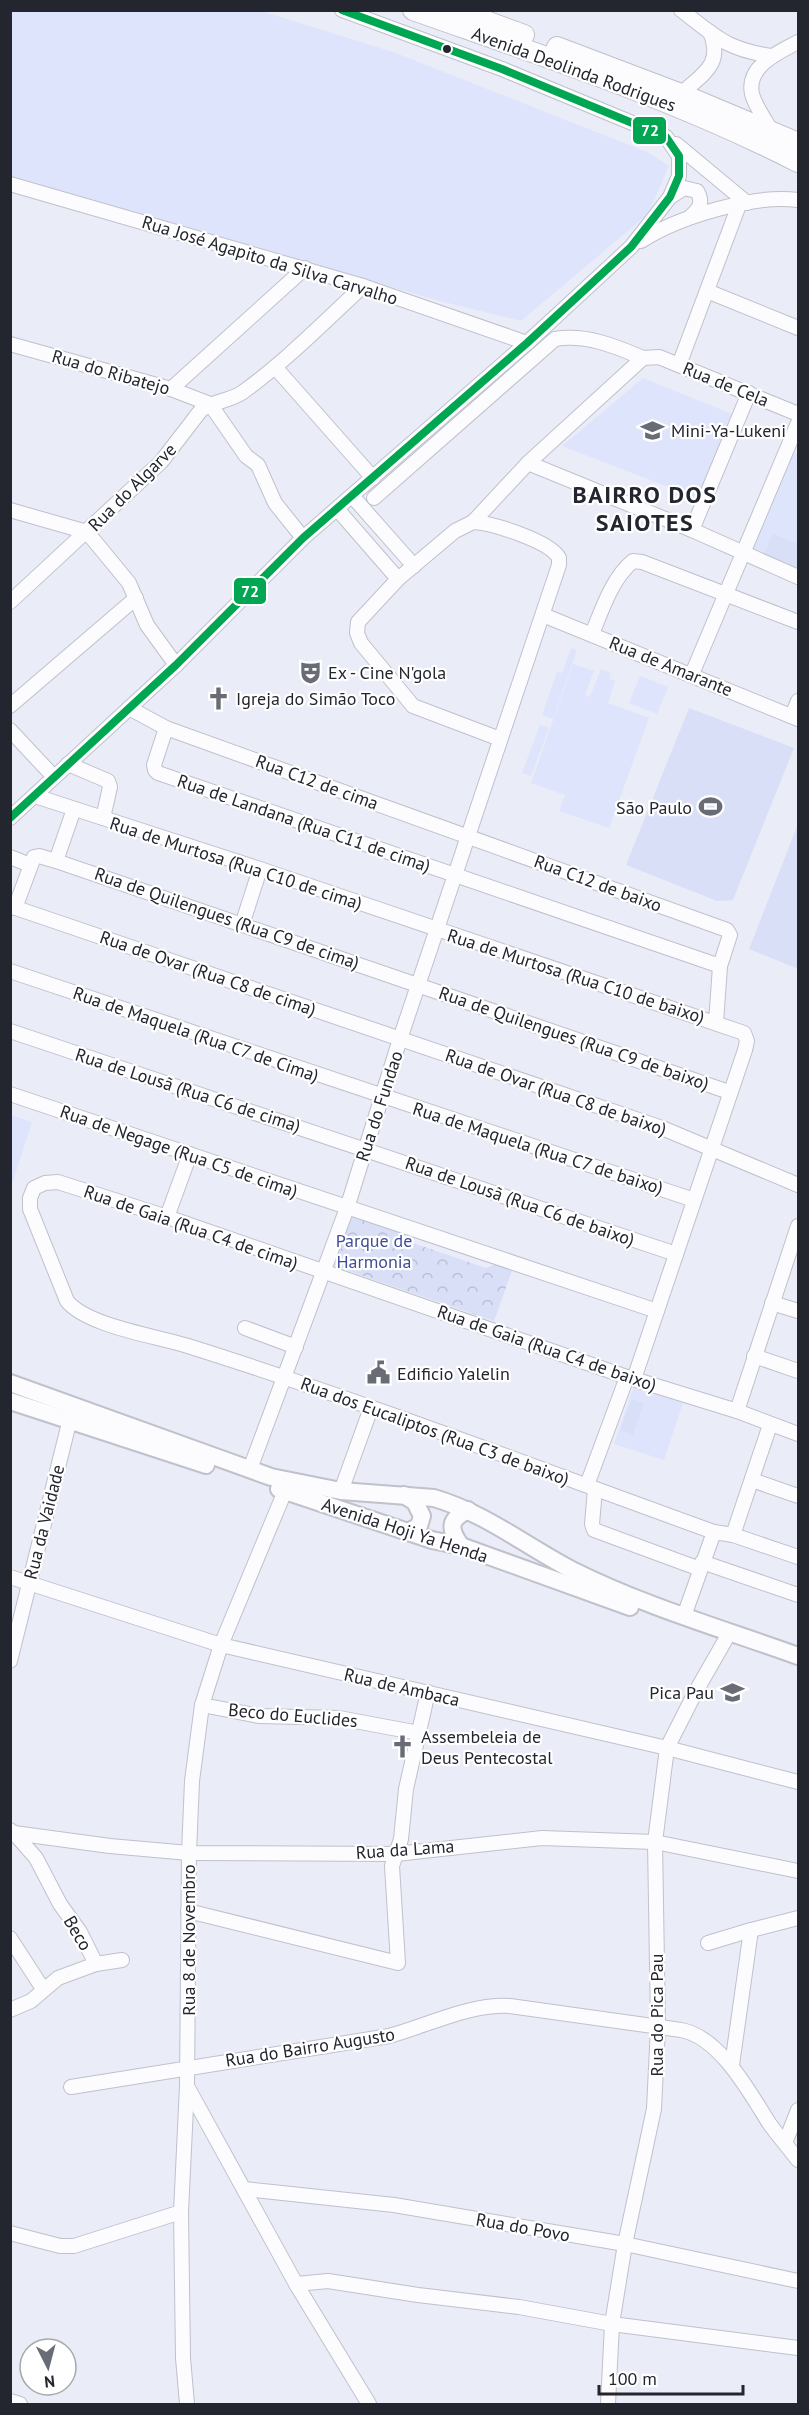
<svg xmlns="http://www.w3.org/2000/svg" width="809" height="2415" font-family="'PT Sans',sans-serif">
<defs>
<pattern id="forest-crowns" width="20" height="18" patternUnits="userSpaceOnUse" patternTransform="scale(1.5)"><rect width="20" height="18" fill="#dadff8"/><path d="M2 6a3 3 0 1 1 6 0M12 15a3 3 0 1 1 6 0" fill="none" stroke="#bbbfd5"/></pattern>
</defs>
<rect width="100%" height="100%" fill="#eaecf8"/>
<g fill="#dee4fb">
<path d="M10,11H261L393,52L647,152L669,166L648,214L521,321L440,301L11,176Z"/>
<path d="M643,378L732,414L697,498L562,446Z"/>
<path d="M792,452L798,454V573L749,553Z"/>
<path d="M571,648L577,650L553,719L542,715L557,672L562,673Z"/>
<path d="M573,664L594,671L585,695L590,697L601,669L611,673L609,679L615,681L608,703L649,718L609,828L559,811L565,795L531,783Z"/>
<path d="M640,676L668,687L657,714L629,703Z"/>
<path d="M540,725L549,728L531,776L522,773Z"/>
<path d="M11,1115L32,1122L11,1187L10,1115Z"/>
<path d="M634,1386L683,1403L664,1460L614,1444Z"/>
</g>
<g fill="#dadff8">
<path d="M773,534L798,544V571L763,556Z"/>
<path d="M689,708L794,748L733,900L717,901L626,865Z"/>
<path d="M798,824V969L749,949Z"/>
<path d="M632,1399L644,1403L633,1435L620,1430Z"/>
</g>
<path fill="url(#forest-crowns)" d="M350,1212L406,1231L404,1240L486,1268L498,1263L513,1268L494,1321L331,1265Z"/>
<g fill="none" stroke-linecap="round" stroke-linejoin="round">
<defs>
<g id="minor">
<path d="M681,10C716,37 726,49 771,56"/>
<path d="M681,94C702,74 724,65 710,32"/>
<path d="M772,132C766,121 755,106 752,94C746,66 779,52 798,42"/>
<path d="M676,144L747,203"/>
<path d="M10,184L363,286L527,343"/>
<path d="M670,197L684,188L697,191C704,203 699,209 690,217"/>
<path d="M641,241C678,217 754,194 798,200"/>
<path d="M707,291L798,328"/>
<path d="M10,344L171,389L210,404L246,456L258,465L275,503L303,538"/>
<path d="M679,365L739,205"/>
<path d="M275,367L373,478"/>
<path d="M171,389L305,268"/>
<path d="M528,463L692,530L798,577"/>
<path d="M353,497L414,566"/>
<path d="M374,498L555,339C586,334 615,346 643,358"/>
<path d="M10,510L87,532L129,583L147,625L176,665"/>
<path d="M338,510L398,579"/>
<path d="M473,522L528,463L643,358L659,357L798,414"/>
<path d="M692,530L749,393"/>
<path d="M10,602L161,462L201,410C214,401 230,401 243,392C286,361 324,322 363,286"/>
<path d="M543,615L798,719"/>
<path d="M592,634C602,610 612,578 633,561L642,562L798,622"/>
<path d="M692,674L798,423"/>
<path d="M10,706L136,598"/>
<path d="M129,708L166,728L727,930L730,935L720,966L716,1023"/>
<path d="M792,716L798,701"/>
<path d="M166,728L154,765L155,770L158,773L720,966"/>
<path d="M10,730L54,777"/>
<path d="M68,764L108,781L110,787L103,818"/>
<path d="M35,796L260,869L744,1033L747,1041L745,1050L634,1379"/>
<path d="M10,818L176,665L303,538L527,343L631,247L670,197L679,176V156L666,137L502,69L342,10"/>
<path d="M10,857L30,865"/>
<path d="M56,861L74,809"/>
<path d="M10,906L662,1128L798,1185"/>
<path d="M15,908L34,857L39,856L56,861L729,1092"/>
<path d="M242,925L260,869"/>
<path d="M10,971L694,1200"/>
<path d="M10,1031L676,1254"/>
<path d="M10,1094L657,1311"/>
<path d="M167,1217L190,1154"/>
<path d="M772,1303L798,1311"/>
<path d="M245,1328L296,1347"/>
<path d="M754,1356L798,1371"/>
<path d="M737,1411L798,1226"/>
<path d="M798,1434L737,1411L627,1377L167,1217L58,1182L45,1183L34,1188L30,1198V1209L67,1301C87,1326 156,1336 188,1346C366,1402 539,1469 714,1532L733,1535L798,1557"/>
<path d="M250,1469L347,1208L400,1039L559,565V558C550,541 492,523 473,522L455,531L398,579L358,622L357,633L361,643L413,706L500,739"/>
<path d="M752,1480L798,1496"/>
<path d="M587,1485L627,1377"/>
<path d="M595,1489L592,1524L594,1530L700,1569"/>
<path d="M341,1491L371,1408"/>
<path d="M733,1535L770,1425"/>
<path d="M702,1562L798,1595"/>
<path d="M10,1577L221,1645L667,1748L798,1782"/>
<path d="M684,1616L714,1532"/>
<path d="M10,1661L70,1419"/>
<path d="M202,1705L259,1716L339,1718L419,1733"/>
<path d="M10,1830L14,1833L110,1846L189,1853L396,1854L542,1838L655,1842L798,1871"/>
<path d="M14,1833L36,1858L60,1904L80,1932L96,1964"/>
<path d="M188,1911L398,1963L392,1866L401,1839L406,1789L428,1692"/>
<path d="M10,1938L43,1989"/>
<path d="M708,1943L751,1930L798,1918"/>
<path d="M10,2010L31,2001L58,1978L96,1964L122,1960"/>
<path d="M732,2065L751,1930"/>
<path d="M71,2087L389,2036C429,2025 468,2004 510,2006L681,2030C720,2037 750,2093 769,2123C778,2136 789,2148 798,2160"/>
<path d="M188,2088L296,2284L369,2404"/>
<path d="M785,2143L798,2110"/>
<path d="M244,2189L394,2205L625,2244L798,2281"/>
<path d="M10,2233L60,2246H74L181,2212"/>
<path d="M296,2284L328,2281L418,2295L519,2307L612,2324L798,2348"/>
<path d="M10,2401L20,2404"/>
<path d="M187,2404L183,2358L181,2212L187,2086L189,1853L192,1781L202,1705L221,1645L285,1491"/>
<path d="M608,2404L612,2324L625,2244L654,2109L658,2027L655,1842L667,1748L695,1693L727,1637"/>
</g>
<g id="major">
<path d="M10,1383L271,1477L341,1491L434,1498C485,1513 526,1546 572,1570C644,1606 723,1629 798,1656"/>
<path d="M10,1401L206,1465"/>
<path d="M279,1489L432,1540L461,1546L630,1607"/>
<path d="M404,1495L415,1502L422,1516L419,1526L408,1532"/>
<path d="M461,1546C449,1529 448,1520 468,1510"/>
</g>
<g id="highway">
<path d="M413,10C543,56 675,99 798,162"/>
<path d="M456,10L524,35"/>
<path d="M557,47L681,94L798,143"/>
</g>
</defs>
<use href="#minor" stroke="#bfc1cb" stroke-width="16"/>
<use href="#major" stroke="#bfc1cb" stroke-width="20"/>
<use href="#highway" stroke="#bfc1cb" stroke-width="22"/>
<use href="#minor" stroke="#fcfcfe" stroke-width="14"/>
<use href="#major" stroke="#fcfcfe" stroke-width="16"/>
<use href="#highway" stroke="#fcfcfe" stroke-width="20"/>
<defs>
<path id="bus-1" d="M10,818L176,665L303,538L527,343L631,247L670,197L679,176V156L666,137L502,69L342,10"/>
</defs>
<use href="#bus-1" stroke="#fff" stroke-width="12"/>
<use href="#bus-1" stroke="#00a651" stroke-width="8"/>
</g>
<defs>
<symbol id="school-bare" viewBox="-9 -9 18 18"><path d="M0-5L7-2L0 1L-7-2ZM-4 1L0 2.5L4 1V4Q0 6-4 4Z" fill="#696b75" stroke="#fff" stroke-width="2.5" paint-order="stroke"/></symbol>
<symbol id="theatre-bare" viewBox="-9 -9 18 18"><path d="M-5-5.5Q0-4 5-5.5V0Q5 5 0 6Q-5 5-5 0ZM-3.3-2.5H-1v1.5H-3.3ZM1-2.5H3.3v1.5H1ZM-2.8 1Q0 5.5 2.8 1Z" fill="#696b75" stroke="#fff" stroke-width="2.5" paint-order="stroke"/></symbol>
<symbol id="church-bare" viewBox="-9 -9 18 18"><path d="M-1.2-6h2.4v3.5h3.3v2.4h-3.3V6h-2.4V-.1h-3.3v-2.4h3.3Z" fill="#696b75" stroke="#fff" stroke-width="2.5" paint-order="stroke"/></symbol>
<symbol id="stadium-bare" viewBox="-9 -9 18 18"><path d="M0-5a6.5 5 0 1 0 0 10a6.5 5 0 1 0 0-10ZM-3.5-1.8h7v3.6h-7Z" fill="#696b75" stroke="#fff" stroke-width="2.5" paint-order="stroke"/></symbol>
<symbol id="civic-bare" viewBox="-9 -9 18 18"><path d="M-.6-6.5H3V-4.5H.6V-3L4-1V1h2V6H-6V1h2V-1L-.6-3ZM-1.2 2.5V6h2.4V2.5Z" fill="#696b75" stroke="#fff" stroke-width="2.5" paint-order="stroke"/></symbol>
</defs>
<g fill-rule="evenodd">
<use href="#school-bare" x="636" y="414" width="33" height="33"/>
<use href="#theatre-bare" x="294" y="656" width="33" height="33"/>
<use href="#church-bare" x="202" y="682" width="33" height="33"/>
<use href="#stadium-bare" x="694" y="790" width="33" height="33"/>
<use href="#civic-bare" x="362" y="1356" width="33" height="33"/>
<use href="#school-bare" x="716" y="1676" width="33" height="33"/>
<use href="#church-bare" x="386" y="1730" width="33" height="33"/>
</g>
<circle fill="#23252f" stroke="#fff" stroke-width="2" cx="447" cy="49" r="5"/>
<g text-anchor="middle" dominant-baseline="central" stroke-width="4.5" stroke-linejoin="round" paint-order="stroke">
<g font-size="18" fill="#23252f" stroke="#fff">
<text transform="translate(574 69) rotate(20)">Avenida Deolinda Rodrigues</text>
<text transform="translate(270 260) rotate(17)">Rua José Agapito da Silva Carvalho</text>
<text transform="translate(111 372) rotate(16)">Rua do Ribatejo</text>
<text transform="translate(726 384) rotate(22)">Rua de Cela</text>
<text transform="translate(132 487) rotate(-45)">Rua do Algarve</text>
<text transform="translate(671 666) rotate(22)">Rua de Amarante</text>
<text transform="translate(317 782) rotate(20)">Rua C12 de cima</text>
<text transform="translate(304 823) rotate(19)">Rua de Landana (Rua C11 de cima)</text>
<text transform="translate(236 863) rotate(18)">Rua de Murtosa (Rua C10 de cima)</text>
<text transform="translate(598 883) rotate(20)">Rua C12 de baixo</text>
<text transform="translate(227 918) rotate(19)">Rua de Quilengues (Rua C9 de cima)</text>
<text transform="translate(208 973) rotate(19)">Rua de Ovar (Rua C8 de cima)</text>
<text transform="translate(576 976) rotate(18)">Rua de Murtosa (Rua C10 de baixo)</text>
<text transform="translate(196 1034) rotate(19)">Rua de Maquela (Rua C7 de Cima)</text>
<text transform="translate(574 1038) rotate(19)">Rua de Quilengues (Rua C9 de baixo)</text>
<text transform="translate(188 1090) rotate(18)">Rua de Lousã (Rua C6 de cima)</text>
<text transform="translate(556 1092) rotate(19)">Rua de Ovar (Rua C8 de baixo)</text>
<text transform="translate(379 1106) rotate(-72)">Rua do Fundao</text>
<text transform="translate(538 1148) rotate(18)">Rua de Maquela (Rua C7 de baixo)</text>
<text transform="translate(179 1151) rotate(19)">Rua de Negage (Rua C5 de cima)</text>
<text transform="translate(520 1201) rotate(19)">Rua de Lousã (Rua C6 de baixo)</text>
<text transform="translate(191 1227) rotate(19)">Rua de Gaia (Rua C4 de cima)</text>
<text transform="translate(547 1348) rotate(19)">Rua de Gaia (Rua C4 de baixo)</text>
<text transform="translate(435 1431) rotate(20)">Rua dos Eucaliptos (Rua C3 de baixo)</text>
<text transform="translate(44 1522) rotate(-76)">Rua da Vaidade</text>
<text transform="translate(405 1530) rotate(18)">Avenida Hoji Ya Henda</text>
<text transform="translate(402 1687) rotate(13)">Rua de Ambaca</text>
<text transform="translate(293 1715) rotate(5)">Beco do Euclides</text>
<text transform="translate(405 1849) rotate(-4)">Rua da Lama</text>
<text transform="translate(78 1933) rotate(59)">Beco</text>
<text transform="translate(188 1940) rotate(-90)">Rua 8 de Novembro</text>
<text transform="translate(656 2015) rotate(-90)">Rua do Pica Pau</text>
<text transform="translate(310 2047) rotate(-9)">Rua do Bairro Augusto</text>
<text transform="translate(523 2227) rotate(10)">Rua do Povo</text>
</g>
<g font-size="18" fill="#23252f" stroke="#fff" text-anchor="start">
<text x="671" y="430">Mini-Ya-Lukeni</text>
<text x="328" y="672">Ex - Cine N'gola</text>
<text x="236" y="698">Igreja do Simão Toco</text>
<text x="692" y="807" text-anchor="end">São Paulo</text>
<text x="397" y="1373">Edificio Yalelin</text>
<text x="714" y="1692" text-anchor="end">Pica Pau</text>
<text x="421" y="1736">Assembeleia de<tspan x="421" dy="21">Deus Pentecostal</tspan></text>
</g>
<g font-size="18" fill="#404c94" stroke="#fff">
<text x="374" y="1240">Parque de<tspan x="374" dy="21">Harmonia</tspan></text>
</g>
<g font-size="24" font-weight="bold" letter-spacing="1.5" fill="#23252f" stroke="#fff">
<text x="645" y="494">BAIRRO DOS<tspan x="645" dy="28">SAIOTES</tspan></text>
</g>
</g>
<g stroke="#fff" stroke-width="2">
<rect x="632" y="116" width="35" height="29" rx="6" fill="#00a651"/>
<rect x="233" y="577" width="34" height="28" rx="6" fill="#00a651"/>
</g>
<g font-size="16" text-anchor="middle" font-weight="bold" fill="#fff">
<text x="650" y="136">72</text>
<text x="250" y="597">72</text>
</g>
<rect width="809" height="2415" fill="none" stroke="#23252f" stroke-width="24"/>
<g transform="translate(48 2367) rotate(174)"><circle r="28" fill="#ffffff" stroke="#a7a8ac" stroke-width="1.5"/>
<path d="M0-4.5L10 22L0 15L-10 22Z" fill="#696b75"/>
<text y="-9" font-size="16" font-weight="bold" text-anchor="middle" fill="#23252f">N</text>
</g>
<path d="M599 2385v9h144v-9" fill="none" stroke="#23252f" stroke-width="3"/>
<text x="608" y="2385" font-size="18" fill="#23252f" stroke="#ffffff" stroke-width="4.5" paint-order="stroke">100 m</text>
</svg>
